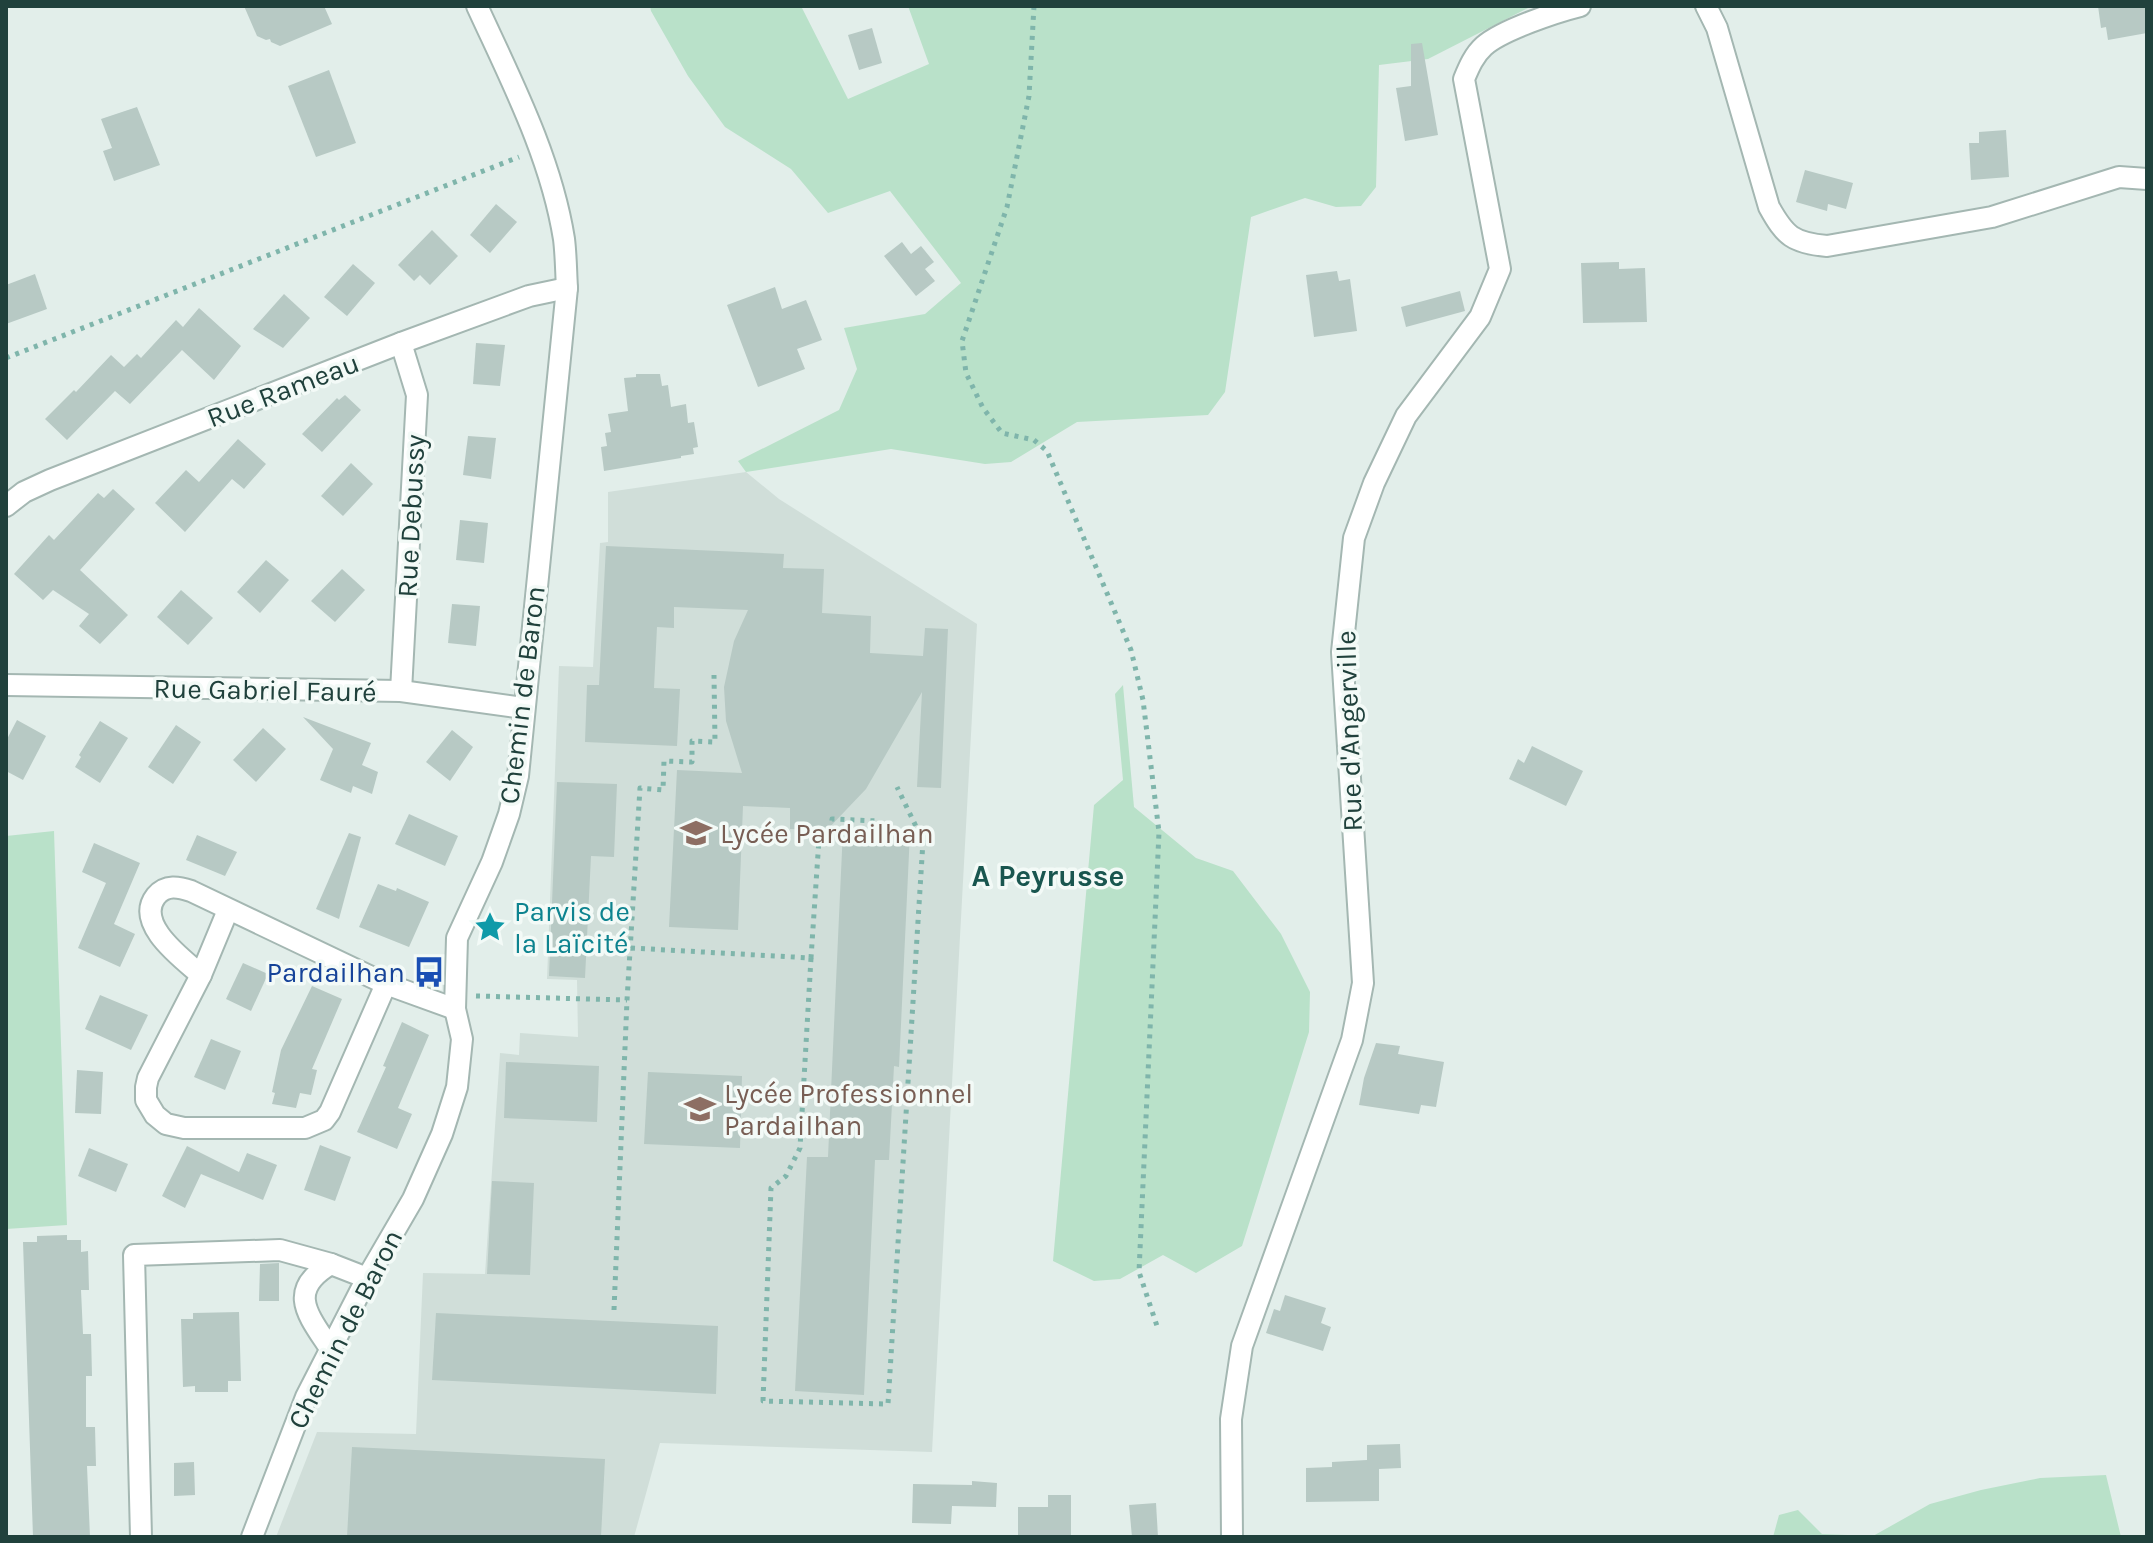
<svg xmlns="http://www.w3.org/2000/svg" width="2153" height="1543" font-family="Karla,sans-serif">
<rect width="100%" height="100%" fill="#e2eeea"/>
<path fill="#d0ded9" d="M746,472L779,499L977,624L932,1452L660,1443L634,1537H276L317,1432L416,1434L423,1273L485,1274L500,1053L519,1055L520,1033L578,1037L577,980L547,979L559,666L593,667L600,543L608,542V492Z"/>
<g fill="#b9e1c9">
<path d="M650,6H801L848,99L929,64L908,6H1532L1428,59L1379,65L1376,187L1361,206L1336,207L1305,198L1251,217L1225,392L1208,415L1077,422L1011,462L985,464L891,449L746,472L738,461L839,410L857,369L844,328L925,314L961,283L890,191L828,213L791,169L725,127L688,76L651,11Z"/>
<path d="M1123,685L1134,807L1196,858L1233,871L1281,934L1310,992L1309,1032L1242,1246L1196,1273L1163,1255L1120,1279L1094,1281L1053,1261L1094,805L1123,780L1115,694Z"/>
<path d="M54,831L67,1225L6,1229V836Z"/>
<path d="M2106,1475L2121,1537H1773L1779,1515L1798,1510L1822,1534L1873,1536L1930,1504L1981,1490L2040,1478Z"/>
</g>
<g fill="#b7c9c4">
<path d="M244,6H324L332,24L280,46L271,42L270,39L266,40L257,36Z"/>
<path d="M2098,6H2147V33L2108,40L2106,27L2101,28Z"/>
<path d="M872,28L882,63L859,70L848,35Z"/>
<path d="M1422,43L1438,135L1405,141L1396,88L1411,86V44Z"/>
<path d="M329,70L356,143L316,157L288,86Z"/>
<path d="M137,107L160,165L114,181L103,151L112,148L101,119Z"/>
<path d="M2006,130L2009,177L1971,180L1969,143H1979V132Z"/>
<path d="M1805,170L1853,183L1846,209L1828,204L1827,211L1796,202Z"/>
<path d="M496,204L517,222L490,253L470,235Z"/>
<path d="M432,230L458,256L430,285L420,275L414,281L398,265Z"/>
<path d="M902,242L911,254L921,246L934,262L925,269L935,281L916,296L884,256Z"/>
<path d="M1619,262V269L1645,268L1647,322L1583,323L1581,263Z"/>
<path d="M353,264L375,283L347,316L324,297Z"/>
<path d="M1337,271L1339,281L1350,279L1357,331L1314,337L1306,275Z"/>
<path d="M35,274L47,309L6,324V285Z"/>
<path d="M775,287L782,309L806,300L822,340L797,349L805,369L758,387L727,305Z"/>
<path d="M1460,291L1465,311L1406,327L1401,307Z"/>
<path d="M284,294L310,318L283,348L253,329Z"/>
<path d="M199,308L241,346L214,380L182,350L130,404L115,391L67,440L45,419L74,390L76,392L111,355L124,367L137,354L141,358L176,320L183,327Z"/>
<path d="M476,343L505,345L500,386L473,384Z"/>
<path d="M636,374H660L662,386L668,385L671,407L686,404L688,423L694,422L698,447L693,448L694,454L681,456V458L604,471L601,447L607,446L605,433L611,432L608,414L628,411L624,378L636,377Z"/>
<path d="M345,395L361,410L322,452L302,434L337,398L339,400Z"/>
<path d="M468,436L496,438L491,479L463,475Z"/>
<path d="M238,439L266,464L244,489L232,479L185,532L155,503L186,470L199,482Z"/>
<path d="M351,463L373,484L343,516L321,496Z"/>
<path d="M113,489L135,509L80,570L128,615L100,644L79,626L89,614L53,590L43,600L14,574L49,535L54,540L98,493L104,498Z"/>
<path d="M460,520L488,523L484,563L456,560Z"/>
<path d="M606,546L784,554L783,568L824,569L822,613L871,616L870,653L923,656L925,628L948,629L941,788L917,787L922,692L866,789L826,831L790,829V808L743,806L738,930L669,927L677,770L742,773L726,721L724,687L734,641L748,610L674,607V628L657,627L654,688L680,689L677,746L585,742L587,685H599Z"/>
<path d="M266,560L289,580L260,613L237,592Z"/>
<path d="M342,569L365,590L335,622L311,601Z"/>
<path d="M181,590L213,618L188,645L157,617Z"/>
<path d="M452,604L480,606L476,646L448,643Z"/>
<path d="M303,717L371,743L362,765L378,772L372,794L353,786L351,793L320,780L333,749Z"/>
<path d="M17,720L46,736L23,780L6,771V741Z"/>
<path d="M100,721L128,738L100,783L75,767L81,757L79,755Z"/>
<path d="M176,725L201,742L173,784L148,767Z"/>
<path d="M263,728L286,749L256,782L233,760Z"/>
<path d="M452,730L473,747L450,781L426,762Z"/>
<path d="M1532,746L1583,771L1566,806L1509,779L1518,759L1524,763Z"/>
<path d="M557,782L617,784L614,857L591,856L585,978L549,976Z"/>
<path d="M409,814L458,836L445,866L395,844Z"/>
<path d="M843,829L910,832L899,1067L894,1066L889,1160H875L864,1395L795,1391L807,1157H828Z"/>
<path d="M349,833L361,837L339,919L316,909Z"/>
<path d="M197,835L237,852L225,876L186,860Z"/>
<path d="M94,843L140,863L114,924L135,934L120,967L78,948L106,883L82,872Z"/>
<path d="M378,884L396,891L397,888L429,902L409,947L359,927Z"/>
<path d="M243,963L268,974L251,1011L226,999Z"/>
<path d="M312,986L342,999L312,1069L317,1070L311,1095L300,1093L296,1108L272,1104L275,1093L272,1092L281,1050Z"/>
<path d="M100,995L148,1015L131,1050L85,1029Z"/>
<path d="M402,1022L429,1035L398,1108L412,1114L397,1149L357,1132L386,1067L383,1066Z"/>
<path d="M211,1039L241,1051L225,1090L194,1077Z"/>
<path d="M1376,1043L1400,1046L1398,1054L1444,1062L1436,1107L1421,1105L1419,1114L1359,1105L1364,1078Z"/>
<path d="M506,1062L599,1066L597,1122L504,1118Z"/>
<path d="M77,1070L103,1072L101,1114L75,1113Z"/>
<path d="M648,1072L742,1076L740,1148L644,1144Z"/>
<path d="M320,1145L351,1157L335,1201L304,1190Z"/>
<path d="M187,1146L239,1172L247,1153L277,1165L263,1200L201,1174L185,1208L162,1196Z"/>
<path d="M89,1148L128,1164L116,1192L78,1176Z"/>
<path d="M492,1181L534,1183L530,1275L487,1274Z"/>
<path d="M67,1235V1240H81V1252L88,1251L89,1290H81L83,1334H91L92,1376H86V1427H95L96,1466H87L90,1537H33L23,1242H37V1236Z"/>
<path d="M279,1263V1301H259L260,1264Z"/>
<path d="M1285,1295L1326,1308L1321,1323L1331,1327L1323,1351L1266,1333L1274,1309L1280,1311Z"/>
<path d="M239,1312L241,1381H228V1392H195V1386L183,1387L181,1319H193V1313Z"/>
<path d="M436,1313L718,1326L716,1394L432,1380Z"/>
<path d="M1400,1444L1401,1468L1379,1469V1501L1306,1502V1468L1332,1467V1462L1367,1460V1445Z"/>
<path d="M352,1447L605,1459L601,1537H347Z"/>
<path d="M194,1462L195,1495L174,1496V1463Z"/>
<path d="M972,1481L997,1483L996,1507L952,1506L951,1524L912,1523L913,1484L972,1485Z"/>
<path d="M1048,1495H1071V1537H1018V1507H1048Z"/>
<path d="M1156,1503L1158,1537H1132L1129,1505Z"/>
</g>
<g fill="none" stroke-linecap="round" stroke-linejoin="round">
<defs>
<g id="street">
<path d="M1706,6L1717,28L1769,207C1785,236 1793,243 1827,246L1992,217L2119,177L2147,179"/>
<path d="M6,506L24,492L50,480L401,343L529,296L567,288"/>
<path d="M6,685L401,691L523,708"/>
<path d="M401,691L417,395L401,343"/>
<path d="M228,910L201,975L148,1078L146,1087V1100L155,1115L166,1124L184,1128H305L324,1120L330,1112L386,984"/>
<path d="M201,975C183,959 134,924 156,896C166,884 179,887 191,891L386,984L455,1009"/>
<path d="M331,1264C285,1291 309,1316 331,1350"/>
<path d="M141,1537L134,1255L280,1250L331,1264L367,1278"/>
<path d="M252,1537L306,1397L367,1278L413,1199L442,1134L457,1087L462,1039L455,1009L457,938L492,862L509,814L518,776L567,288C566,272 566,255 564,239C551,157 511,80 477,6"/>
<path d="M1232,1537L1231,1419L1242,1346L1352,1040L1363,983L1342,652L1354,538L1374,483L1406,416L1480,317L1500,269L1464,79C1469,67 1474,55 1484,46C1502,30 1556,12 1580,6"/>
</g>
</defs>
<use href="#street" stroke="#a4b7b2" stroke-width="24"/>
<g stroke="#7fb5ab" stroke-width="5" stroke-dasharray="4 6" stroke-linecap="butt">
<path d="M1034,6L1029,96L1007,207L962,341L966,373L983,408L1002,433L1034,440L1047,451L1131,650L1143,700L1159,832L1139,1272L1157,1326"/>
<path d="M6,358L519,157"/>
<path d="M631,948L811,958L819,839H831L832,819L879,821"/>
<path d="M811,958L800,1148L786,1176L771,1188L763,1401L888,1404L923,841L897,787"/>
<path d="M476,996L627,1000"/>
<path d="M614,1310L627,1000L640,788L663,790L664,761L692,762V741L715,742L714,675"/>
</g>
<use href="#street" stroke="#fff" stroke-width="20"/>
</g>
<defs>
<symbol id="school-bare" viewBox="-9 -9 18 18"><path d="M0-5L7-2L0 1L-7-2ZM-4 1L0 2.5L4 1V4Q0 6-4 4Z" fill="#8d6e63" stroke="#f3faf7" stroke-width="2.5" paint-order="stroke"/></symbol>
<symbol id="sight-bare" viewBox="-9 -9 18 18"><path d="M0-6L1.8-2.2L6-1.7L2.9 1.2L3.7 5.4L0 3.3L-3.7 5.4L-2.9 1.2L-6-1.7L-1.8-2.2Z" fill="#0f9aa8" stroke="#f3faf7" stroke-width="2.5" paint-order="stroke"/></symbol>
<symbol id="bus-bare" viewBox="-9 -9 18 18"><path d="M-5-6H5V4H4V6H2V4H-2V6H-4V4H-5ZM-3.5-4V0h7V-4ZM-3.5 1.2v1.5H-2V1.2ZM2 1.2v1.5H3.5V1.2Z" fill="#1a4fb4" stroke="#f3faf7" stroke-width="2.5" paint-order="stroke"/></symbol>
</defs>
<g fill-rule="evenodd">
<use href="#school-bare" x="674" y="811" width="44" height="44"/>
<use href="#sight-bare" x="468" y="905" width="44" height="44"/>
<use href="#bus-bare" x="407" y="950" width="44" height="44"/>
<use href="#school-bare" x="678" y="1087" width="44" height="44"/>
</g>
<g text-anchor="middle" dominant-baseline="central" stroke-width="7" stroke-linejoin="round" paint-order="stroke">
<g font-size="28" fill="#20413c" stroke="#f3faf7">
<text transform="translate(283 390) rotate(-21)">Rue Rameau</text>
<text transform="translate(411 516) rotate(-87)">Rue Debussy</text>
<text transform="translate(265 690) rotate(1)">Rue Gabriel Fauré</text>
<text transform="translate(522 695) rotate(-83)">Chemin de Baron</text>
<text transform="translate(1349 731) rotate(-92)">Rue d'Angerville</text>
<text transform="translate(345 1329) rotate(-63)">Chemin de Baron</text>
</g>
<g font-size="28" fill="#785e54" stroke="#f3faf7" text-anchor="start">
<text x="720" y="833">Lycée Pardailhan</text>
<text x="724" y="1093">Lycée Professionnel<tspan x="724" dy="32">Pardailhan</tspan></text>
</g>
<g font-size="28" fill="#0d838f" stroke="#f3faf7" text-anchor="start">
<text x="514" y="911">Parvis de<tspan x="514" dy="32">la Laïcité</tspan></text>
</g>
<g font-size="28" fill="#164399" stroke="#f3faf7" text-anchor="end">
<text x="405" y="972">Pardailhan</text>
</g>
<g font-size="30" font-weight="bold" fill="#19564f" stroke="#f3faf7">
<text x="1048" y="876">A Peyrusse</text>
</g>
</g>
<rect width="2153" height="1543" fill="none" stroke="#20413c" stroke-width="16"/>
</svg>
